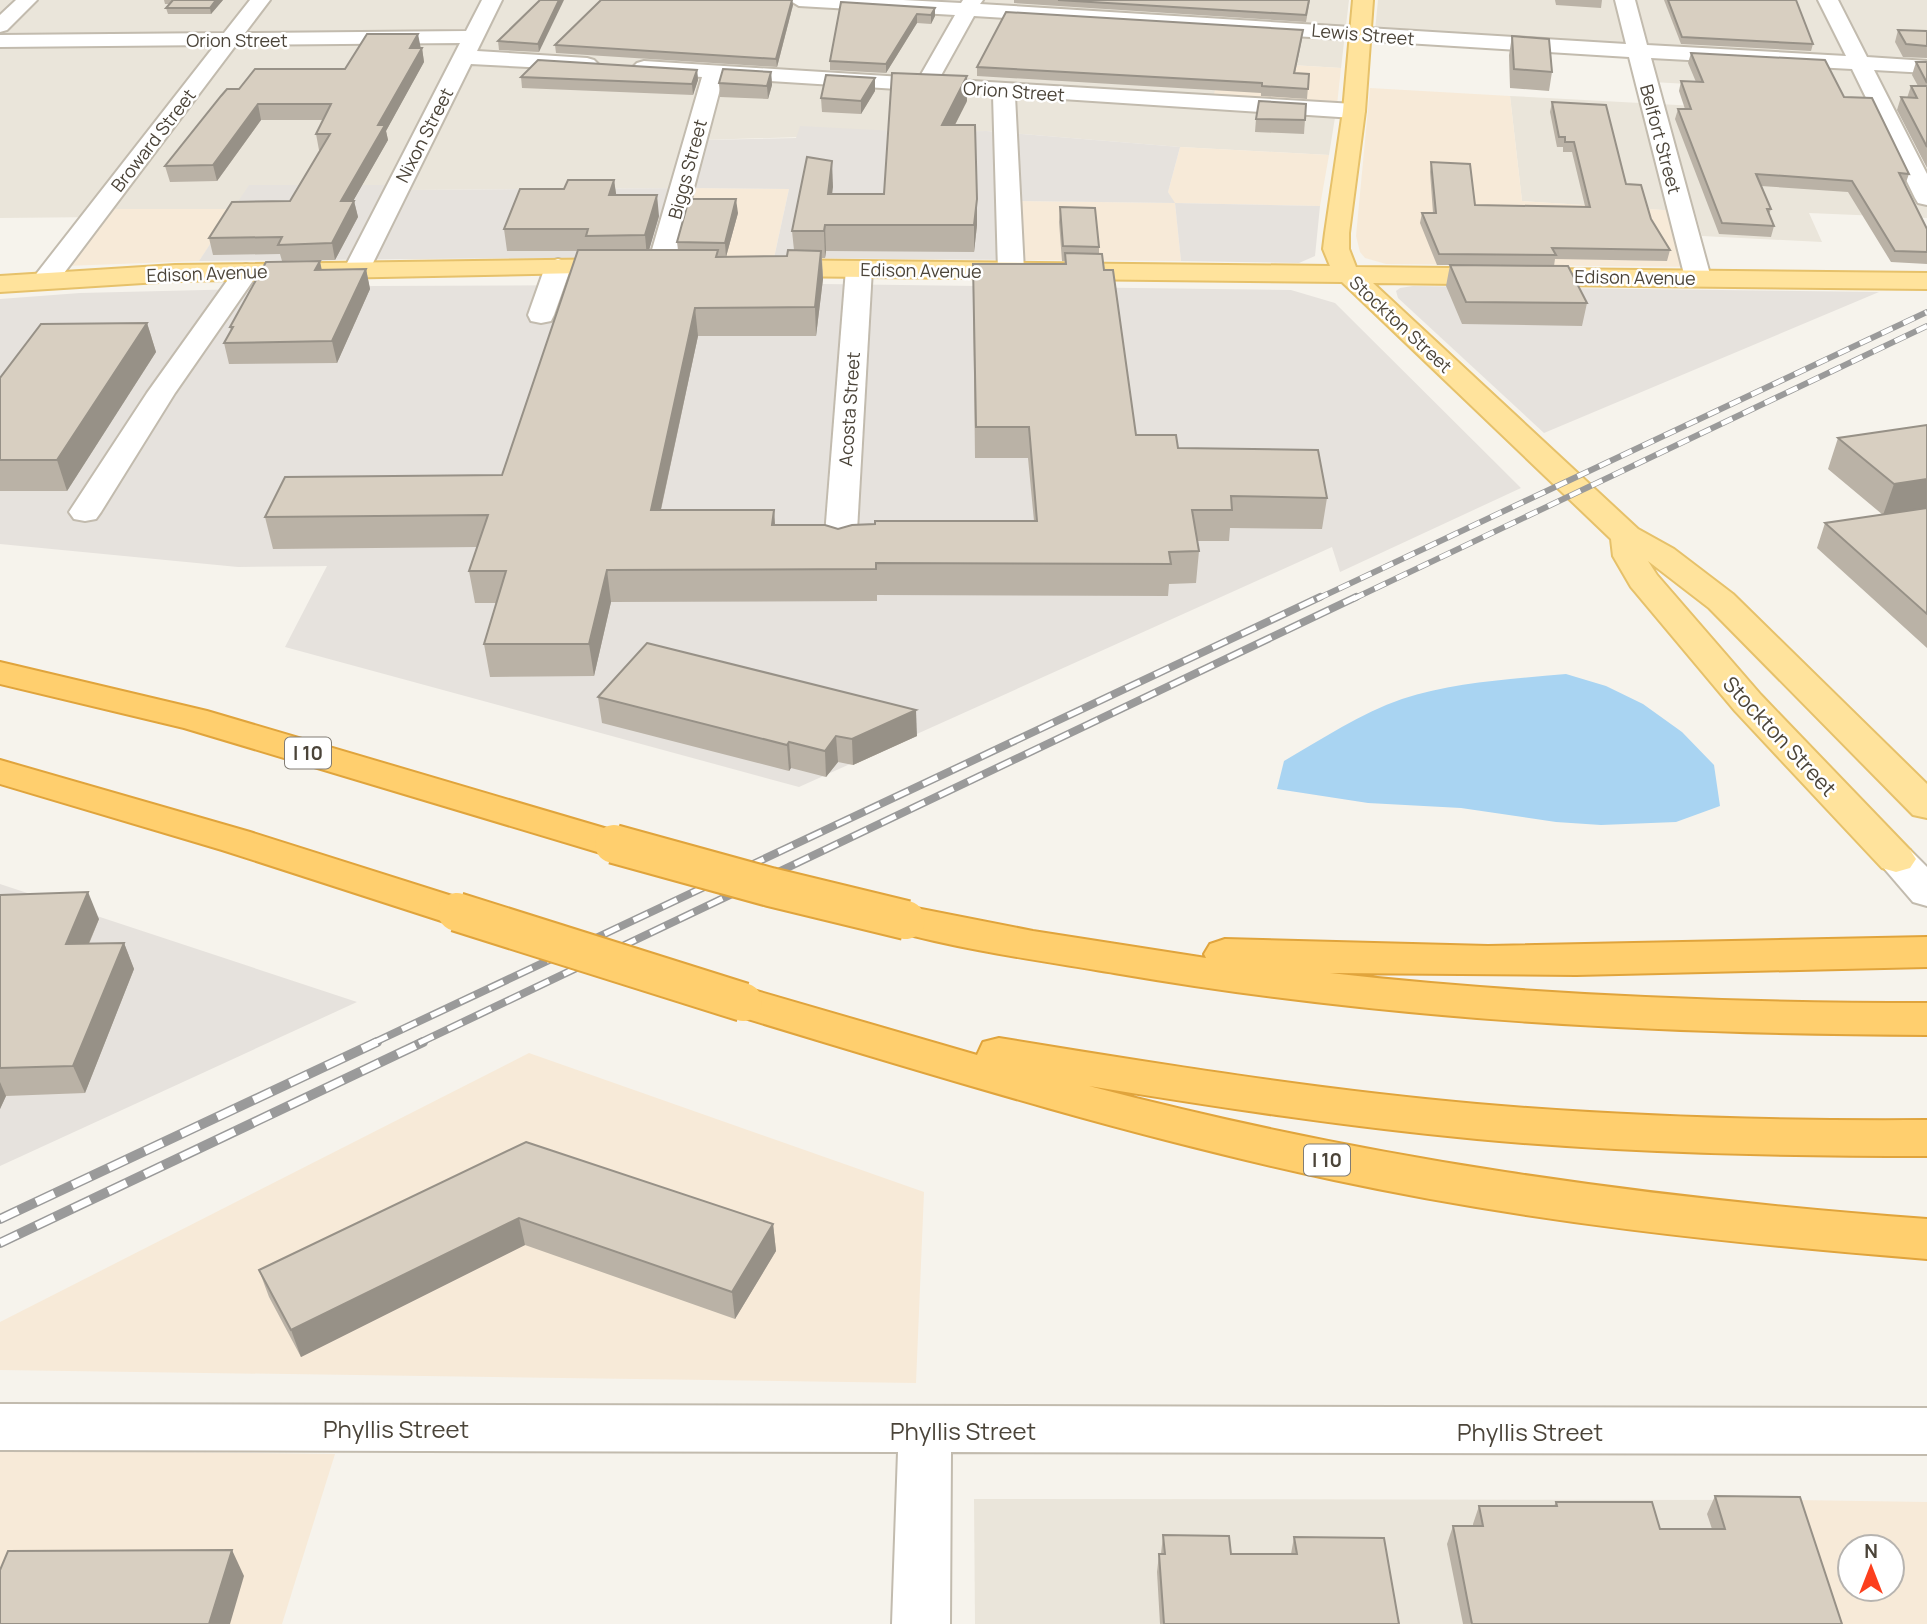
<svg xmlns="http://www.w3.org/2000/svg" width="1927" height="1624" font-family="Manrope,sans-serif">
<rect width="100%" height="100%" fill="#f6f3ec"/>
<g fill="#eae5da">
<path d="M0,0H1349L1341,68L1222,61L1337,105L1329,155L1180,147L987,131L703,140L689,188L409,190L411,185H250L234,209H109L103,217L0,218Z"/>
<path d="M1378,0H1927V113L1893,111L1927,179V218L1809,213L1822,242L1702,236L1695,212L1522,201L1510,96L1770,110L1761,88L1634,81L1627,54L1374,41Z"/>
<path d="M974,1499L1795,1500L1837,1624H975Z"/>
</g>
<g fill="#f7ead8" fill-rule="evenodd">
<path d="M1222,61L1341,68L1337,105L1213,98Z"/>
<path d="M1370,88L1510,96L1522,201L1695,212L1708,267L1386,264L1365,258L1360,252L1356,236Z"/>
<path d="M1180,147L1329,155L1320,206L1175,203L1181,261L1023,260L1018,201L1174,203L1168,192Z"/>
<path d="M689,188L789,189L774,258L670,257Z"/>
<path d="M109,209H234L199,261L65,266Z"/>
<path d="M529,1053L924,1192L916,1383L0,1370V1322Z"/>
<path d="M0,1450L335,1454L282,1624H0Z"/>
<path d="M1795,1500L1927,1502V1624H1837ZM1850,1547H1892V1589H1850Z"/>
</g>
<g fill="#e6e2dd">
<path d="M800,126L915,132L987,131L1180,147L1168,192L1175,203L1320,206L1315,256L1299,263L1181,261L1175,203L1019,201L1023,260L774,258L789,189L689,188L670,257L199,261L249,185H412L410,190L689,188L703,140L796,138Z"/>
<path d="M823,284L1291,290L1335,303L1521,488L1340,572L1332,547L799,787L285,647L327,566L238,567L0,544V299L80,293L374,286Z"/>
<path d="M1413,286L1879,292L1544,433L1398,298L1396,291L1400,288Z"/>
<path d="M0,884L357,1002L0,1166Z"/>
</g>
<path fill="#a9d4f2" d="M1566,674L1606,686L1643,704L1682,732L1714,765L1720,806L1676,822L1601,825L1556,822L1461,808L1368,803L1277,789L1284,761C1322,739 1361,713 1402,699C1454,682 1512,679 1566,674Z"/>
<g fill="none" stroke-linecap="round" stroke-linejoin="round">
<defs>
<g id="minor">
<path d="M16,0H37L7,30L0,32V15Z"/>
<path d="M250,0H270L245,33L466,31L482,0H502L477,51L587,58L594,60L598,64L594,68L587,70L471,64L370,269L366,274L357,277L348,274L344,269L460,43L236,45L55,285L46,287L37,285L33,279L37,273L215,45L0,47V35L224,33Z"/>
<path d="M789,0H903L961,3L963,0H983L980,4L1626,44L1615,0H1635L1647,45L1846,56L1818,0H1838L1867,57L1927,61V73L1874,70L1927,174V205L1918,203L1915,198L1852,69L1651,58L1711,278L1707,284L1698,286L1689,284L1685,278L1629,57L974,16L939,79L1354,104L1362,106L1365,111L1362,116L1354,118L1015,96L1024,271L1020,276L1011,279L1002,276L998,271L993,95L723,78L673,267L669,272L660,275L651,272L647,267L702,77L644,73L637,71L633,67L637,63L644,61L919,78L955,15L799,6Z"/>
<path d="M558,259L567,262L571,267L554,315L551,321L541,323L531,321L528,315L545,267L549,262Z"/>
<path d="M859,261L868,264L872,269L856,548L851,555L840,558L829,555L824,548L846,269L850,264Z"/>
<path d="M246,264L255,267L259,272L175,393L101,512L96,519L85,521L74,519L69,512L147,393L237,267Z"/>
<path d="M1896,846L1910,850L1927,867V906L1913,902L1876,859L1882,850Z"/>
<path d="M0,1404L1927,1408V1454L951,1452L950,1624H892L898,1452L0,1450Z"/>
</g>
<g id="major">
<path d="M1353,0H1373L1365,111L1349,233V249L1356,267L1927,273V289L1373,283L1638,529L1674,549L1733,594L1927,784V818L1913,815L1709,608L1648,561L1657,575L1761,695L1910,850L1916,859L1910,868L1896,872L1882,868L1735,711L1631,587L1613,556L1611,539L1342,282L771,276L762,273L758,268L762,263L771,260L1330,266L1323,249L1325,233L1343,111Z"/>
<path d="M623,259L632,262L636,267L632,272L175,281L0,292V276L175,265Z"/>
</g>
<g id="highway">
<path d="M0,662L207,711L628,835L634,844L628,853L614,857L184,728L0,684Z"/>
<path d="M0,760L250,832L471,902L477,912L471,922L457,926L222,850L0,784Z"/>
<path d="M906,906L1033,931L1206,958L1204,954L1210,944L1225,939L1488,946L1927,937V967L1576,975L1330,973C1528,995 1727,1003 1927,1003V1035C1657,1034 1387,1020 1120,974C1044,961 966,951 891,930L885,920L891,910Z"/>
<path d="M743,987L977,1055L983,1042L999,1038C1158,1064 1317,1090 1477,1104C1627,1117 1777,1121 1927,1120V1156C1777,1156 1627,1153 1477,1139C1347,1127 1218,1107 1089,1086C1367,1159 1641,1198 1927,1219V1259C1728,1243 1529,1222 1334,1180C1129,1136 929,1074 728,1013L722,1002L728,991Z"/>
</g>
</defs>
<use href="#minor" stroke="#c2bbae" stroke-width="4"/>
<use href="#major" stroke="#e6c16a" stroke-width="4"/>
<use href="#highway" stroke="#e0a43c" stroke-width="4"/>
<use href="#minor" fill="#fff" fill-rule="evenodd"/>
<use href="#major" fill="#ffe39c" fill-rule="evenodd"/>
<use href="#highway" fill="#ffcf6e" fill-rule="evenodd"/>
<defs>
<g id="rail-far2">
<path d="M1317,599L1927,312"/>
<path d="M1353,599L1927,326"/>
</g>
<g id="rail-far1">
<path d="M373,1043L1320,597"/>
<path d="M419,1043L1356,597"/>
</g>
<g id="rail">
<path d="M0,1219L377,1042"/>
<path d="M0,1243L423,1042"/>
</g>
</defs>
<use href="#rail-far2" stroke="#9a9a9a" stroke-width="6"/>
<use href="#rail-far1" stroke="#9a9a9a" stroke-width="8"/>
<use href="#rail" stroke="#9a9a9a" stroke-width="10"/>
<use href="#rail-far2" stroke="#fff" stroke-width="4.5" stroke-dasharray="12" stroke-linecap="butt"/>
<use href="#rail-far1" stroke="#fff" stroke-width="5" stroke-dasharray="16" stroke-linecap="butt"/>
<use href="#rail" stroke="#fff" stroke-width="7" stroke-dasharray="20" stroke-linecap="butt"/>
<defs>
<g id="highway-bridge">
<path d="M614,844L770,887L906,920"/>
<path d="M457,912L743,1002"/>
</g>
</defs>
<use href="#highway-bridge" stroke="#e0a43c" stroke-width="42" stroke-linecap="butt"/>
<use href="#highway-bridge" stroke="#ffcf6e" stroke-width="38"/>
</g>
<g fill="#bab2a6">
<path d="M164,0H223L211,14H168L166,8L169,4H165Z"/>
<path d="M540,0L539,52L499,50L498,41Z"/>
<path d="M1014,0H1310L1306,22L1014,3Z"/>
<path d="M1555,0H1602L1601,8L1556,5Z"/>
<path d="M1664,0H1796L1813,44L1811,51L1681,44Z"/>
<path d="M841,2L935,8V16L931,24L917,23L886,73L830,70V61Z"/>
<path d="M793,5L777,67L556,53L555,45Z"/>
<path d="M1898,30L1927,31V58L1903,57L1895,42Z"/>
<path d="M1512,36L1552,72L1549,91L1510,88L1509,55Z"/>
<path d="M1302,39L1295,73L1309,74L1307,99L1261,96V93L977,76V67Z"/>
<path d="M422,48L424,62L386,131L388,140L353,201H354L358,217L335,260L282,261L280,254L213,255L209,238L290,201L321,150H319L316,134L323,120H261L217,181L170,182L165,166L239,89L345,69Z"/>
<path d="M1691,53L1844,97L1909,174L1905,185L1927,229V264L1891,262L1848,192L1761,186L1771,209L1769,214L1774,226L1771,237L1719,234L1675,119L1678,109H1685L1679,91L1681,81L1696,82L1688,63Z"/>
<path d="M1916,62H1927V168L1897,110L1901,97L1907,98L1911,86H1918L1912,75Z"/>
<path d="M697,70L698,80L693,95L522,88L521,77Z"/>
<path d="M771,72L772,85L768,99L720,97L719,83Z"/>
<path d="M875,78V91L861,114L822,112L821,98Z"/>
<path d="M967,101L955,125L977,199V225L974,252L826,251L825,258H822L823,279L816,336H698L661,510H774L775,525L838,529L1034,521L1028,458H975L973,293L1064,264L1065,261H1062L1059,222L1060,207L1099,247V254L1104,270L1136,435L1327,498L1322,529L1230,528L1229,541H1197L1199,551L1196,583L1169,584L1168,596L877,595V601L611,602L594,676L490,677L484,644L496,603H475L469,571L478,547L273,549L265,517L502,475L578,251H507L504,229L564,189L614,180L616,195L659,216L649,250H678L677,242L738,213L726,257L787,256L794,250L792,231L832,161V194H884Z"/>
<path d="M1552,102L1626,184L1651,219L1670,250L1667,261L1555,259L1554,266L1587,303L1582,326L1462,324L1446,286L1450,265H1437L1420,223L1422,213H1433L1430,172L1431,162L1475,205L1585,206L1572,152H1563V147H1557L1550,112Z"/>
<path d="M1306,104L1304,134L1255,132L1256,119Z"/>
<path d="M322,269H366L370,289L337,363L229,364L224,343L231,331L230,327Z"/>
<path d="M147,323L156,352L67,491H0V378Z"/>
<path d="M1927,425V648L1817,548L1825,523L1883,515L1828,469L1838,438Z"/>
<path d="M598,697L917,736L853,765L838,762L826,777L791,768L789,771L602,723Z"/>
<path d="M0,895L99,919L89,944L124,943L134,969L85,1093L6,1096L0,1109Z"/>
<path d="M526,1142L773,1224L776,1251L735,1319L525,1245L301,1357L269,1297L259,1270Z"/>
<path d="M1715,1496L1842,1624H1463L1447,1544L1453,1526H1473V1524L1479,1506H1554L1556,1502L1660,1529H1712L1707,1514Z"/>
<path d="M1163,1535L1231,1554H1291L1294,1537L1399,1624H1160L1157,1572L1159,1554H1161Z"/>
</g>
<g fill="#979187">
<path d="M216,0H223L211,14L210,8Z"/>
<path d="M559,0H564L539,52L538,44Z"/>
<path d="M792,0L793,5L777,67L776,59Z"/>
<path d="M935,8V16L931,24V15Z"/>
<path d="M917,14V23L886,73V64Z"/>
<path d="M418,34L421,49L410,48Z"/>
<path d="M422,48L424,62L386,131L388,140L344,217L341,201L378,125Z"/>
<path d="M697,70L698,80L693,95L692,84Z"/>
<path d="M771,72L772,85L768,99L767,86Z"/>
<path d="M967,76V101L942,150V125Z"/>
<path d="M875,78V91L861,114V101Z"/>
<path d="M258,104L261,120L217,181L213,165Z"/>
<path d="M832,161L833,187L829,220L828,194Z"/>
<path d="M614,180L617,200L609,195Z"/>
<path d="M657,195L659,216L647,257L645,235Z"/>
<path d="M736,199L738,213L726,257L725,243Z"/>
<path d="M977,199V225L974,252V225Z"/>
<path d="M354,201L358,217L335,260L332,243Z"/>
<path d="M825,225L826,251L825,258L824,231Z"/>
<path d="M821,251L823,279L816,336L815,307Z"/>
<path d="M320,261L324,281L315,270Z"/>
<path d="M366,269L370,289L337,363L332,341Z"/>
<path d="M695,308L698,336L654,541L651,510Z"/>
<path d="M147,323L156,352L67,491L57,460Z"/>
<path d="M1927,479V508L1883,515L1894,484Z"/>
<path d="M774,510L776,541L772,525Z"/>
<path d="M607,570L611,602L594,676L589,644Z"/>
<path d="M916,710L917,736L853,765L852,739Z"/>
<path d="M836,736L838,762L826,777L825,751Z"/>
<path d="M789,742L791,768L789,771L787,745Z"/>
<path d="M88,892L99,919L77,971L66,944Z"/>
<path d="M124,943L134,969L85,1093L73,1066Z"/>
<path d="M0,1082L6,1096L0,1109Z"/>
<path d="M519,1218L525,1245L301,1357L291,1330Z"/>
<path d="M773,1224L776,1251L735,1319L732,1292Z"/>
<path d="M232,1550L244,1576L230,1624H209Z"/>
</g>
<g fill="#d8cfc1" stroke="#979187" stroke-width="2">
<path d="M173,0H216L210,8H166Z"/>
<path d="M540,0H559L538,44L498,41Z"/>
<path d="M601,0H792L776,59L555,45Z"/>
<path d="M1058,0H1309L1306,15Z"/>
<path d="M1668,0H1796L1813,44L1682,37Z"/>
<path d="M841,2L935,8L931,15L917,14L886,64L830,61Z"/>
<path d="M1006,12L1303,30L1294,73L1309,74L1308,89L1262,86V83L977,67Z"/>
<path d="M1898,30L1927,31V46L1906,44Z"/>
<path d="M367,34H418L410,48H422L378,125H385L341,201H354L332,243L278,245L282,237L209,238L232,202L290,201L330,134H316L331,104H258L213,165L165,166L221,96L227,89H239L255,69H345Z"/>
<path d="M1512,36L1549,39L1552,72L1514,69Z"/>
<path d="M1691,53L1825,60L1844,97L1872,98L1909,174L1899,173L1927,229V252L1895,251L1852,181L1756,174L1771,209H1767L1774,226L1722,223L1678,109H1691L1681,81L1703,82Z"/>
<path d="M538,60L697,70L692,84L521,77Z"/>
<path d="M1916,62H1927V83Z"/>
<path d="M723,69L771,72L767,86L719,83Z"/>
<path d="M892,73L967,76L942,125H975L977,199L974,225H825L824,231H792L807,157L832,161L828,194H884Z"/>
<path d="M826,75L875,78L861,101L821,98Z"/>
<path d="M1911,86H1927V147L1901,97L1917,98Z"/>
<path d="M1259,101L1306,104L1305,120L1256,119Z"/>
<path d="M1552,102L1606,105L1626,184L1641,185L1651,219L1670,250L1552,248L1556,255L1439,254L1422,213H1436L1431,162L1470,164L1475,205L1590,207L1574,142H1565V137H1559Z"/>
<path d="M568,180H614L609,195H657L645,235L586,236L588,229H504L520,189H564Z"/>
<path d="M689,199H736L725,243L677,242Z"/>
<path d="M1060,207L1095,208L1099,247L1063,246Z"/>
<path d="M578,250H718L716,257L787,256L788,250L821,251L815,307L695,308L651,510H774L772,525H825L838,529L852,525L875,524V521H1037L1029,427H976L973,264H1066L1065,253L1102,254L1104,270H1113L1136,435H1176L1178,448L1318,450L1327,498L1231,496L1232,510H1192L1199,551L1169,552L1171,564L876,563V569L607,570L589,644H484L506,571H469L488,515L265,517L285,477L502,475Z"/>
<path d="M320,261L315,270L366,269L332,341L224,343L233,327H230L266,262Z"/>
<path d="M1450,265L1568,266L1587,303L1466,302Z"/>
<path d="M147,323L57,460H0V378L41,324Z"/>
<path d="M1927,425V479L1894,484L1838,438Z"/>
<path d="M1927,508V614L1825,523Z"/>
<path d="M647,643L916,710L852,739L836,736L825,751L789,742L787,745L598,697Z"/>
<path d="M88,892L66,944L124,943L73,1066L0,1068V895Z"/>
<path d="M526,1142L773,1224L732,1292L519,1218L291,1330L259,1270Z"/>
<path d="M1715,1496L1800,1497L1842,1624H1472L1453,1526H1483L1479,1506H1557L1556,1502H1652L1660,1529H1725Z"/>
<path d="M1163,1535L1229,1536L1231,1554H1297L1294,1537L1384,1538L1399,1624H1164L1159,1554H1165Z"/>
<path d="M232,1550L209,1624H0V1570L8,1551Z"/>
</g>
<g text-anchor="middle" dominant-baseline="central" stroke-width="5" stroke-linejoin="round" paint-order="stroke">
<g font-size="18" fill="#4b4439" stroke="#fff">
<text transform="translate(1363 34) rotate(5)">Lewis Street</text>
<text x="237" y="40">Orion Street</text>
<text transform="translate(1014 91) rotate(4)">Orion Street</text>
<text transform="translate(424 135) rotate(-63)">Nixon Street</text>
<text transform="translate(1661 139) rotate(75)">Belfort Street</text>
<text transform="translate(153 140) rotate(-52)">Broward Street</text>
<text transform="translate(687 169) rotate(-75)">Biggs Street</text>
<text transform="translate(921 270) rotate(1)">Edison Avenue</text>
<text transform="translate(207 273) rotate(-2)">Edison Avenue</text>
<text transform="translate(1635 277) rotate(1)">Edison Avenue</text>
<text transform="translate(1401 324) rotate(43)">Stockton Street</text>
<text transform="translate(849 409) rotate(-86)">Acosta Street</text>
</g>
<g fill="#fff" stroke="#817c74" stroke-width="2">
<rect x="285" y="737.5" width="46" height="31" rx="5"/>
<rect x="1304" y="1144.5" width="46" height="31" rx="5"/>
</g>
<g font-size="19" font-weight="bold" fill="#4b4439">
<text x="308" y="753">I 10</text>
<text x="1327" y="1160">I 10</text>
</g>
<g font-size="21" fill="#4b4439" stroke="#fff">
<text transform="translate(1780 736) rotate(47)">Stockton Street</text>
</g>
<g font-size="24" fill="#4b4439" stroke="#fff">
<text x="396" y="1428">Phyllis Street</text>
<text x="963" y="1430">Phyllis Street</text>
<text x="1530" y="1431">Phyllis Street</text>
</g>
</g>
<g transform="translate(1871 1568)"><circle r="33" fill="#ffffff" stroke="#b7b4b0" stroke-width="2"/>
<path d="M0-5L12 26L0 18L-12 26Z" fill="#fc3f1d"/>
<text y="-10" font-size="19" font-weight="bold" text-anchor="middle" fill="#4b4439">N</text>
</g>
</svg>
